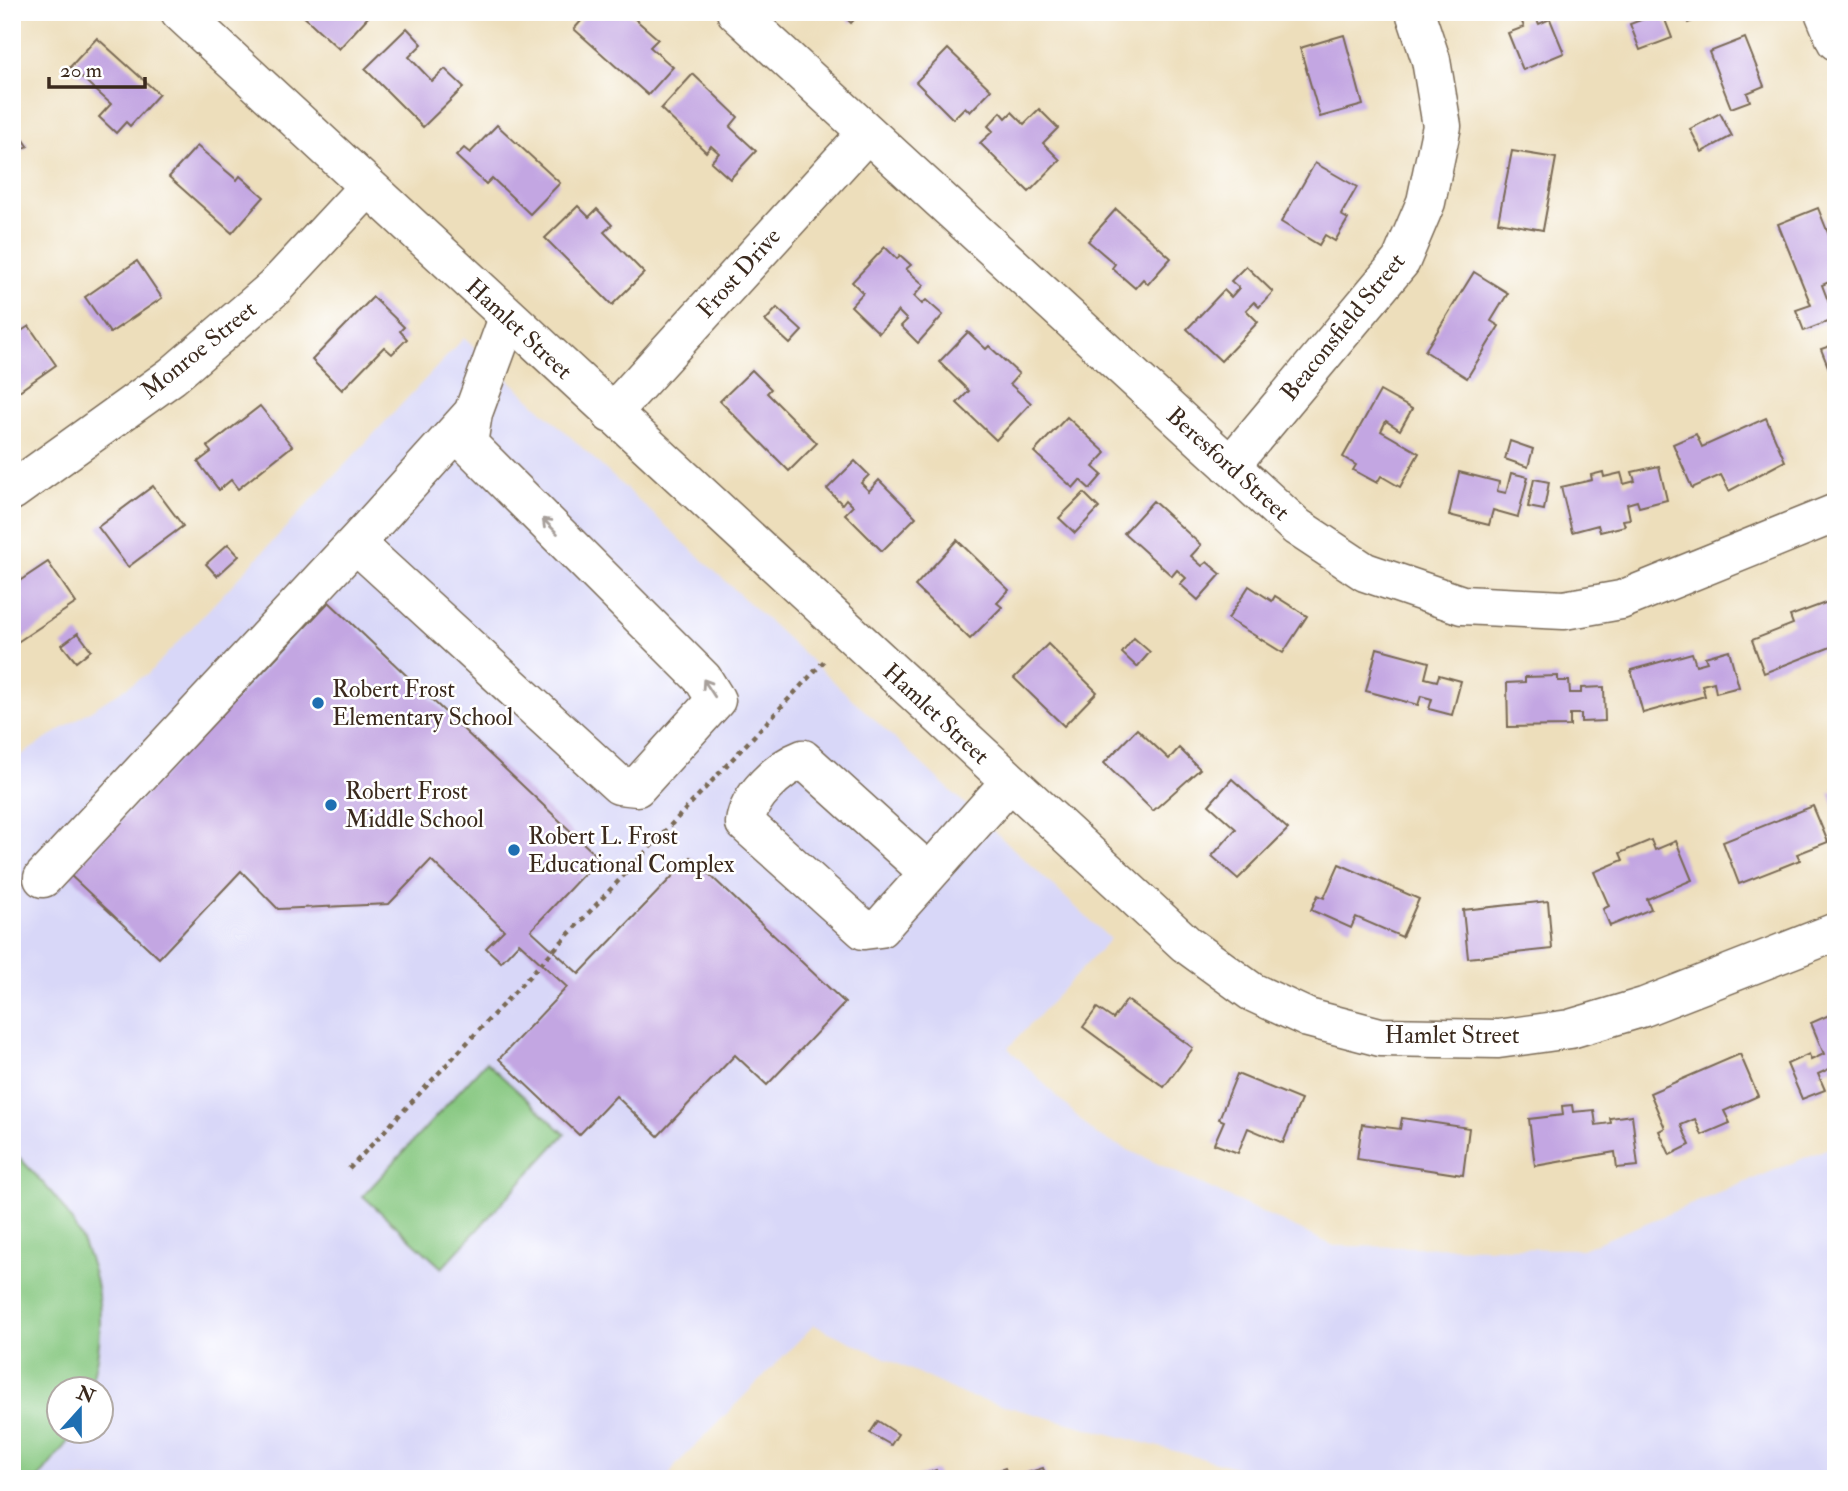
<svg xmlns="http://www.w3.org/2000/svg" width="1848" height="1491" font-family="'IM FELL Double Pica',serif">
<rect width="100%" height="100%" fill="#fff"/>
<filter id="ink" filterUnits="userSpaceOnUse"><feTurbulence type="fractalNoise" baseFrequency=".0143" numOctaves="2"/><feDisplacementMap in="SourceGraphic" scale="14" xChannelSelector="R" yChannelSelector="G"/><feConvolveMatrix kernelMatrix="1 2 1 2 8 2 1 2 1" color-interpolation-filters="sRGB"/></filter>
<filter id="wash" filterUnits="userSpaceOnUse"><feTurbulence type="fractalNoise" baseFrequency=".00686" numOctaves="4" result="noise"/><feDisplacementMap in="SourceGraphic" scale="28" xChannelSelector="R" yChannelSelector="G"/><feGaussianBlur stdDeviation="1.57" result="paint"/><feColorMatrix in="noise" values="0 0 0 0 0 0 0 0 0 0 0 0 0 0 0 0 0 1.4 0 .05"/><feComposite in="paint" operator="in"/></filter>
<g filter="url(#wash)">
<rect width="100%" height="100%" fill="#eddebb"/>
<path fill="#d8d7f8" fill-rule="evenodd" d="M464,338L1110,939L1008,1048L1096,1135L1334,1246L1582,1249L1836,1145V1479H1280L967,1396L814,1325L676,1465L667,1479H12V761L149,673ZM60,1390H102V1432H60Z"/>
<g fill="#87c881" stroke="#617950" stroke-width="2">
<path d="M486,1062L565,1134L442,1268L363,1196Z"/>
<path d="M12,1150C28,1167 45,1184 59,1202C100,1258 111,1324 89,1389L60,1390V1432H75L74,1434L38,1479H12Z"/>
</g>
<g id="blocks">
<g fill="#c3a6e2">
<path d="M299,12H365L369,16L339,49Z"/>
<path d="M589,12H627L658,39L650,47L673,67L648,95L574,29Z"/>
<path d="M840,12H861L851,23Z"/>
<path d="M1662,12L1672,38L1640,50L1630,24Z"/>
<path d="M1684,12H1715L1688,23Z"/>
<path d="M1535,16L1539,24L1550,19L1564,53L1523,70L1508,33L1524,27L1522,22Z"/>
<path d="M407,28L422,44L409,57L432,81L445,69L464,87L423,127L365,69Z"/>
<path d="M1344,35L1363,105L1320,117L1300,48Z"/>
<path d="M97,38L159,94L130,126L126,122L116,133L99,117L111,104L70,67Z"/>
<path d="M1745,38L1764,86L1747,93L1750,101L1731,108L1709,52Z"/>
<path d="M948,49L991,90L970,112L965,107L953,119L916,82Z"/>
<path d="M693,74L738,117L730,127L756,151L730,179L711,162L719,153L711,146L706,152L661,109Z"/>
<path d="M1039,109L1058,128L1043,143L1060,160L1029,192L980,143L993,131L988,126L1001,112L1006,118L1012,112L1024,124Z"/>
<path d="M1720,113L1732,136L1702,152L1690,129Z"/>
<path d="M12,122L28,146L14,155L18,161L12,165Z"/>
<path d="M497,125L560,183L530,214L492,178L486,184L456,156L464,148L470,153Z"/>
<path d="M197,146L237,180L240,176L264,197L232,233L169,177Z"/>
<path d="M1512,151L1556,158L1543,230L1498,222Z"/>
<path d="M1315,163L1357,187L1341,215L1348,219L1335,241L1325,235L1319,245L1281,222Z"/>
<path d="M578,206L589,217L597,209L612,225L604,232L644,273L612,305L545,238Z"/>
<path d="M1818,208L1836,253L1832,258L1836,279L1822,285L1835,319L1804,331L1796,310L1811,305L1778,224Z"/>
<path d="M1116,209L1171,258L1148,284L1143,279L1135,288L1112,268L1115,264L1088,241Z"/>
<path d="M885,247L897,259L900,255L911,265L906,269L924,285L914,296L922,304L926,300L943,315L918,343L901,326L907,320L898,311L879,333L851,306L863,293L852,282Z"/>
<path d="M137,261L162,298L110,333L85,297Z"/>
<path d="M1246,266L1273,292L1259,307L1254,302L1246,310L1258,322L1221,361L1187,329L1224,290L1231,297L1239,288L1231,281Z"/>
<path d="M1474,272L1508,293L1491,321L1499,326L1467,378L1425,351Z"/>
<path d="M373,297L404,327L400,331L407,339L392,354L384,347L342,390L312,360Z"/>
<path d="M777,308L802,331L790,344L765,321Z"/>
<path d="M29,326L56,365L12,396V337Z"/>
<path d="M968,332L986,349L989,346L1019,374L1010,384L1031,403L996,440L957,403L969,391L939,362Z"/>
<path d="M1836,344V375L1833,367L1829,369L1821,349Z"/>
<path d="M752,370L771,389L767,393L817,443L789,471L720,401Z"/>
<path d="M1380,391L1412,409L1400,430L1386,421L1381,431L1419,453L1400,487L1381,476L1377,483L1353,470L1356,465L1343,457Z"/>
<path d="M260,406L292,446L238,489L231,480L219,490L198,462L211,452L207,447Z"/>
<path d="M1067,417L1106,453L1093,467L1102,475L1090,489L1080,480L1073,488L1034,452Z"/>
<path d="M1766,418L1785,461L1729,491L1721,475L1692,488L1673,444L1696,434L1702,447Z"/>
<path d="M1510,441L1533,449L1528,467L1505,459Z"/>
<path d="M855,461L869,475L861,483L869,491L879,480L916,517L882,551L845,514L853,506L846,499L842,504L827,489Z"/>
<path d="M1659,466L1667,500L1639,507L1637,501L1627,504L1630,519L1623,520L1625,526L1600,532L1598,525L1572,532L1561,487L1592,480L1591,475L1603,472L1604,477L1621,473L1624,484L1635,481L1632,472Z"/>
<path d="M1459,472L1499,482L1497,491L1506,493L1511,473L1528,477L1518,517L1493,510L1489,525L1449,515Z"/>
<path d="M1534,479L1549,482L1544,510L1528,507Z"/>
<path d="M153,486L183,526L128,567L98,527Z"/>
<path d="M1084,493L1099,508L1075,533L1059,518Z"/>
<path d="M1153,501L1201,545L1191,556L1202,566L1207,562L1221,574L1198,600L1180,584L1186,578L1177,570L1172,576L1124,533Z"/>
<path d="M957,540L1009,590L997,603L1002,607L970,639L915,586Z"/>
<path d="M228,544L239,556L217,576L206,564Z"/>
<path d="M48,562L76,603L16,643L12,638V586Z"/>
<path d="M1249,586L1272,601L1275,596L1307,616L1283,653L1228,619Z"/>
<path d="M1836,599V645L1764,673L1752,640L1793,624L1790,616Z"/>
<path d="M329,602L599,858L531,930L579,974L691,857L845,1003L767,1085L735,1055L658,1136L616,1096L579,1135L499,1059L567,987L519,943L501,962L486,948L504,930L431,860L389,904L278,909L241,871L159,958L70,875Z"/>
<path d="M78,633L91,650L76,662L62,645Z"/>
<path d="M1134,638L1150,652L1137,667L1122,653Z"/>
<path d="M1048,644L1097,692L1064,726L1014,678Z"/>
<path d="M1377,648L1429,662L1425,678L1437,681L1439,675L1461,681L1452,715L1429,709L1432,699L1421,696L1418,705L1366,691Z"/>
<path d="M1729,650L1739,687L1716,693L1714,682L1702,685L1705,696L1643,713L1631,670L1692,653L1696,665L1707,662L1705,657Z"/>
<path d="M1558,676V681H1569L1570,693H1581V688L1604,687L1605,721L1581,722V714H1570V726L1508,727L1507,683L1525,682V677Z"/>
<path d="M1137,729L1169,759L1179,748L1200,769L1153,811L1104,763Z"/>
<path d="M1232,779L1288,829L1238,879L1212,856L1236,829L1209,805Z"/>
<path d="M1836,791V810L1829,793Z"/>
<path d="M1813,806L1828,842L1797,854L1800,860L1739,884L1723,842Z"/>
<path d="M1651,840L1655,850L1676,841L1692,880L1647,899L1651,909L1610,926L1603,909L1609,906L1594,872L1623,860L1620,853Z"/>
<path d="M1339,864L1419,899L1402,937L1356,917L1351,928L1311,910L1318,895L1324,898Z"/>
<path d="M1548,901L1552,949L1468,958L1463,910Z"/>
<path d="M1127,1000L1193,1048L1164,1087L1083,1027L1097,1008L1113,1019Z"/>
<path d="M1836,1012V1074L1833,1067L1818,1074L1825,1090L1802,1099L1787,1064L1809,1054L1811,1060L1824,1054L1811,1023Z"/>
<path d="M1740,1054L1758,1096L1724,1111L1730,1123L1702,1135L1695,1119L1681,1125L1690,1145L1670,1155L1659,1131L1665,1128L1650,1093Z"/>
<path d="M1237,1074L1301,1100L1283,1143L1248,1128L1238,1153L1214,1144L1224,1121L1219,1119Z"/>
<path d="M1572,1105L1573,1112L1594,1110L1596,1125L1611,1123L1610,1118L1632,1115L1638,1166L1617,1168L1615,1152L1535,1166L1529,1119L1563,1115L1562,1106Z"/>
<path d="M1402,1118L1469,1128L1463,1175L1357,1159L1362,1124L1400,1129Z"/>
<path d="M878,1421L898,1434L891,1445L870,1433Z"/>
<path d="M1005,1468L1009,1479H993L992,1473Z"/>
<path d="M1043,1468L1047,1479H1011V1478Z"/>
<path d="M936,1470L939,1479H914V1478Z"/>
</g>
</g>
</g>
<g filter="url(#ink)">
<use href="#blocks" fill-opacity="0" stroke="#796955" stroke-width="2"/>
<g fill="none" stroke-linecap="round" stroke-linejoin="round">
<defs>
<g id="minor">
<path d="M180,12L1186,944L1252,992L1308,1018L1380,1037L1498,1039L1570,1029L1644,1007L1836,932"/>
<path d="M736,12L1297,527L1365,572L1462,605L1564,610L1621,600L1836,513"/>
<path d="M1824,12L1836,41"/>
<path d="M473,413L363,535L364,551L619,785L637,787L716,700L703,679L468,444L473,413L508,318"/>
<path d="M611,414L867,133"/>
<path d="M1230,466L1401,261L1426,202L1442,126L1431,60L1415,12"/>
<path d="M12,491L172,376L274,288L367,188"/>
<path d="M929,873L803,759C779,768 748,797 745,823L864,930L880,928L1010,782"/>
<path d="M43,878L363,535"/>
</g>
</defs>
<use href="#minor" stroke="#796955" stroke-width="41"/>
<path stroke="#796955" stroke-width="4.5" stroke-dasharray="5 5" stroke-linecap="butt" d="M349,1169L826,659"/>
<use href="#minor" stroke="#fff" stroke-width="38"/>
</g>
<defs><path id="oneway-shaft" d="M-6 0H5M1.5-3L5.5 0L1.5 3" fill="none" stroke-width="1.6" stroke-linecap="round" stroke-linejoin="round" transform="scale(1.75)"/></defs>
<g stroke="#a79f9a">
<use href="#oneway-shaft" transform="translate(550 526) rotate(-135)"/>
<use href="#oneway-shaft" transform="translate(709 688) rotate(-123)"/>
</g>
</g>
<g fill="#1f6fb2" stroke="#fff" stroke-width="2.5">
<circle cx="318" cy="703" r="7"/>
<circle cx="331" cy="805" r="7"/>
<circle cx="514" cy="850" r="7"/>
</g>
<g text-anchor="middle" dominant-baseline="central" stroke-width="5" stroke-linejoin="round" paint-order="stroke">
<g font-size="24" fill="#3b2a1e" stroke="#fff">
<text transform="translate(739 273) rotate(-48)">Frost Drive</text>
<text transform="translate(1343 327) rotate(-51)">Beaconsfield Street</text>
<text transform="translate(519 329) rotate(43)">Hamlet Street</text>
<text transform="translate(199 350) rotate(-39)">Monroe Street</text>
<text transform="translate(1228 464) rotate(42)">Beresford Street</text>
<text transform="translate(936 714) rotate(43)">Hamlet Street</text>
<text x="1452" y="1035">Hamlet Street</text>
</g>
<g font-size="24" fill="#3b2a1e" stroke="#fff" text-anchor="start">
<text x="332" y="689">Robert Frost<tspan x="332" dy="28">Elementary School</tspan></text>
<text x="345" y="791">Robert Frost<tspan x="345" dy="28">Middle School</tspan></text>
<text x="528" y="836">Robert L. Frost<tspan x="528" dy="28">Educational Complex</tspan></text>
</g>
</g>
<rect width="1848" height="1491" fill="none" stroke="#fff" stroke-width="42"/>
<g transform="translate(80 1410) rotate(21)"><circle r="33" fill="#ffffff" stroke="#b1aaa5" stroke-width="2"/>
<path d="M0-5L12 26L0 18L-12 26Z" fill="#1f6fb2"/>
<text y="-10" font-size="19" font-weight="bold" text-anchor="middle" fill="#3b2a1e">N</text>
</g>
<path d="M49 77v10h96v-10" fill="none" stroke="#3b2a1e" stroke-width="3.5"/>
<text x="60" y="77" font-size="21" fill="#3b2a1e" stroke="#ffffff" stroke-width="5" paint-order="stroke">20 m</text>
</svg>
